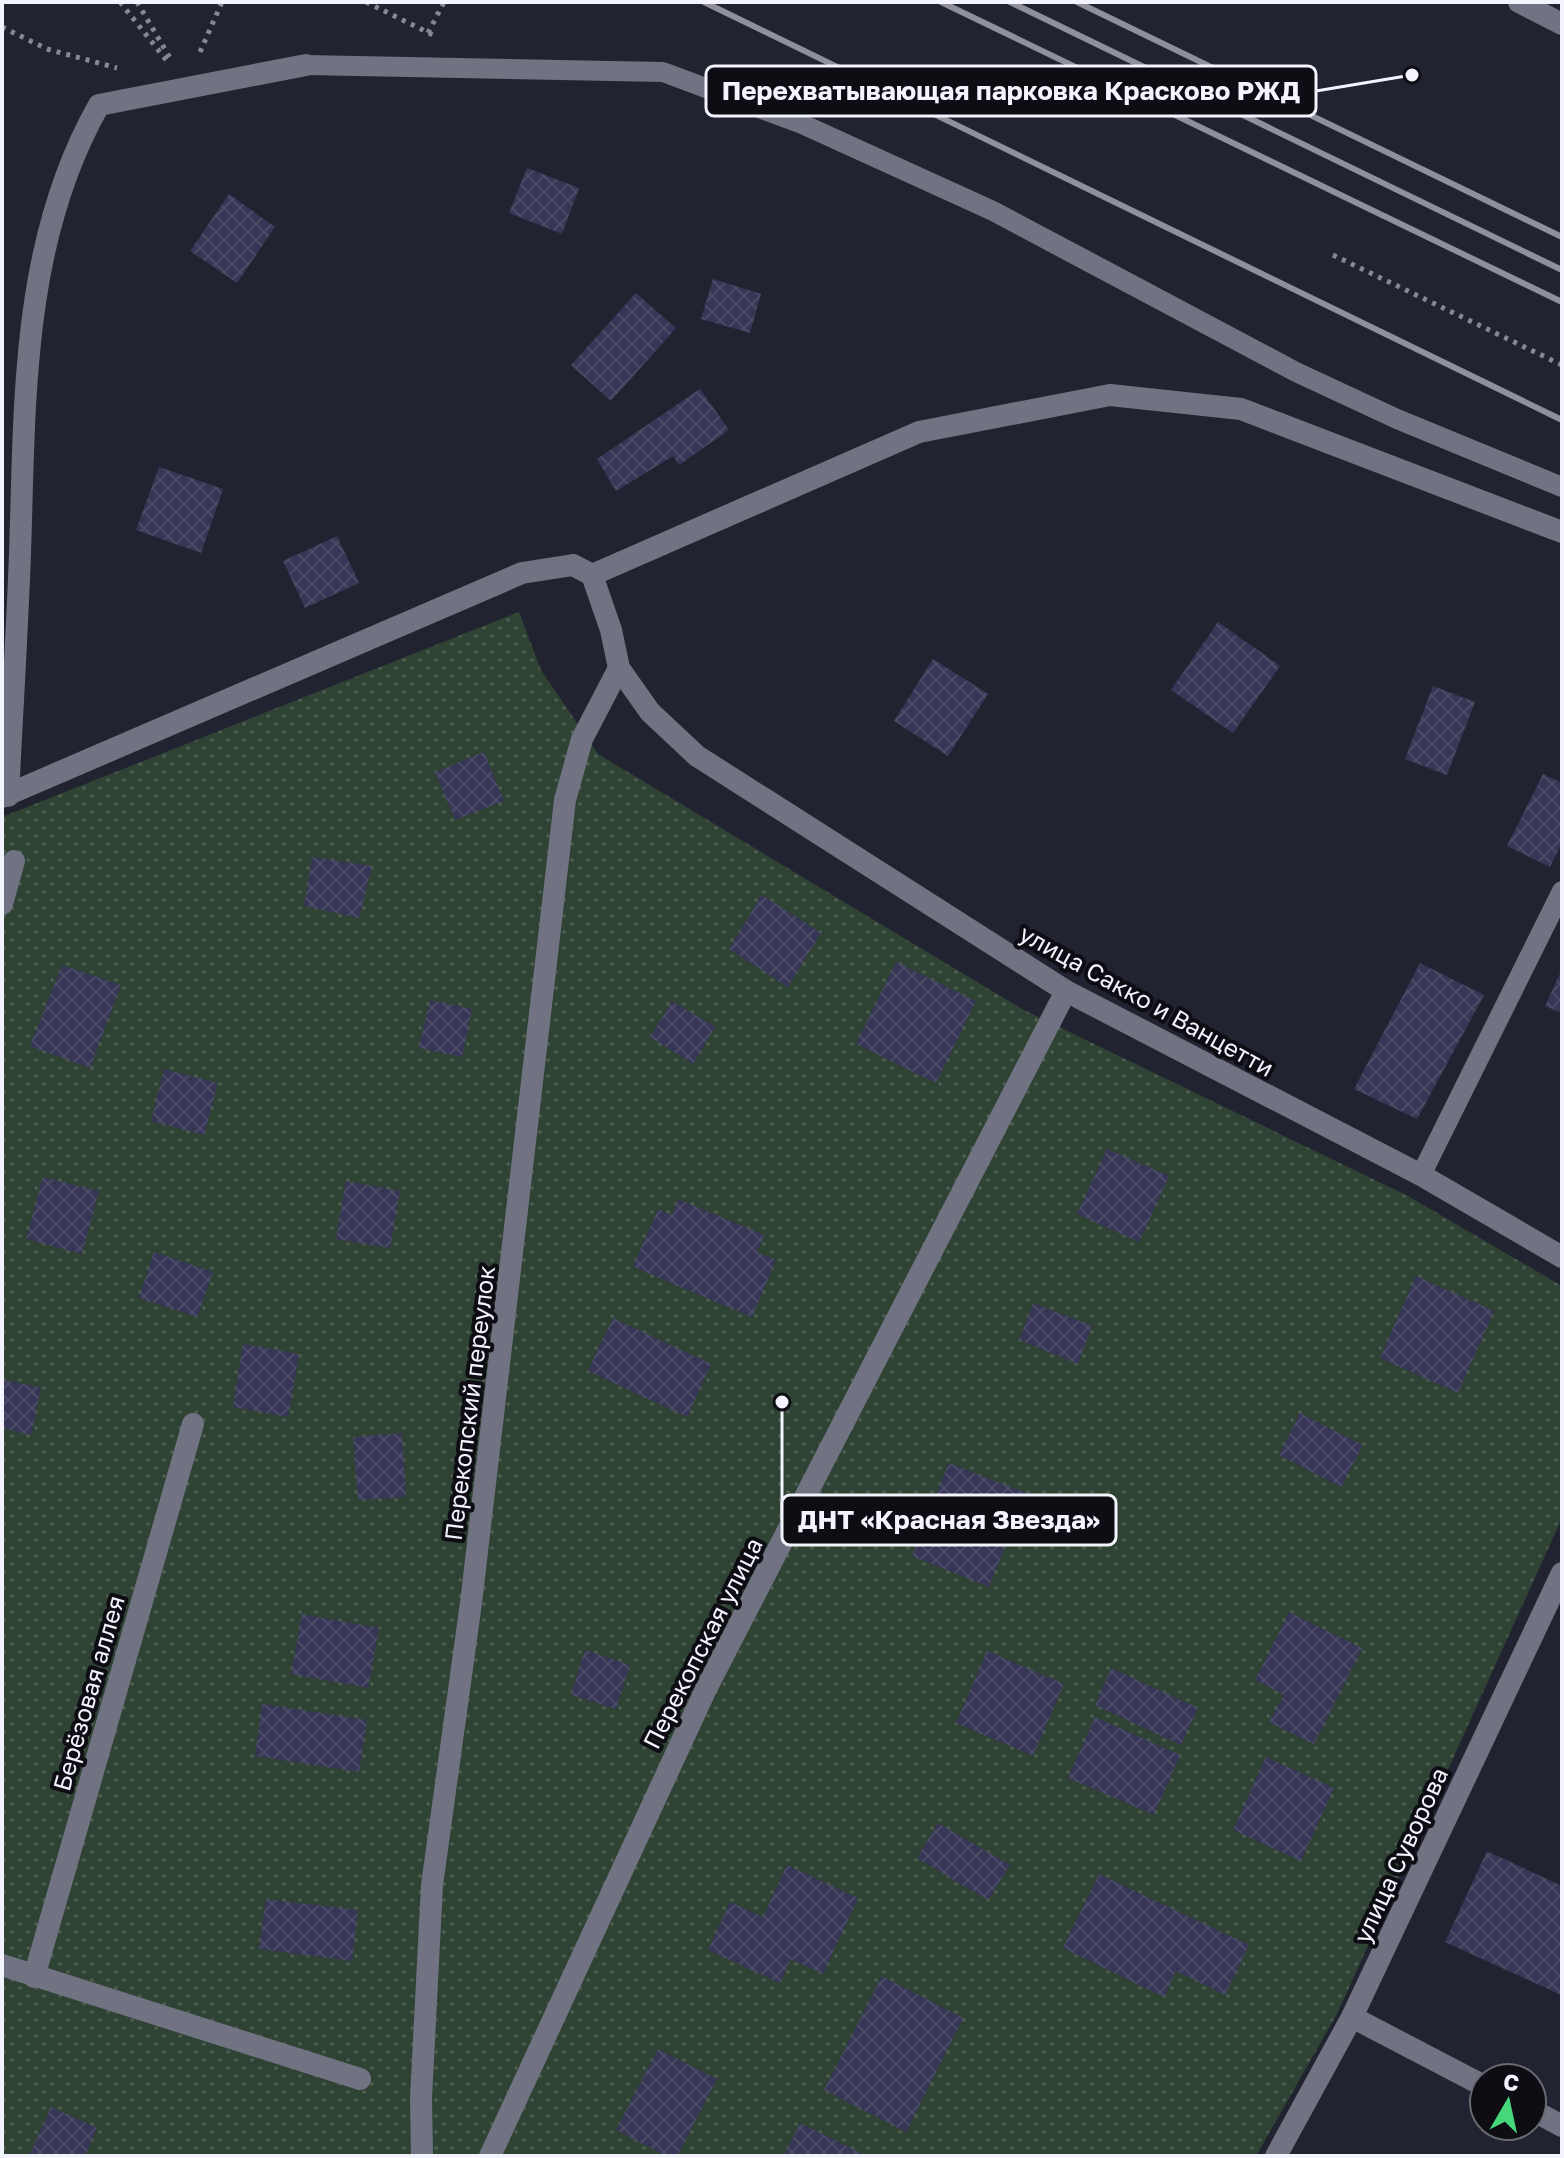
<svg xmlns="http://www.w3.org/2000/svg" width="1564" height="2158" font-family="'Golos Text',sans-serif">
<defs>
<pattern id="park-dots" width="8" height="8" patternUnits="userSpaceOnUse" patternTransform="scale(2)"><rect width="8" height="8" fill="#2f4334"/><path d="M2 2h.1M6 6h.1" fill="none" stroke="#4e5f52" stroke-width="1.8" stroke-linecap="round"/></pattern>
<pattern id="building-cross-hatch" width="8" height="8" patternUnits="userSpaceOnUse" patternTransform="scale(2)"><rect width="8" height="8" fill="#373656"/><path d="M0 0l8 8M0 8l8-8" fill="none" stroke="#4b4a67"/></pattern>
</defs>
<rect width="100%" height="100%" fill="#222330"/>
<path fill="url(#park-dots)" d="M519,612L541,670L598,754L1022,1009L1408,1196L1562,1286V1518L1337,2014L1256,2156H2V817Z"/>
<g fill="url(#building-cross-hatch)">
<path d="M527,168L579,188L562,234L509,213Z"/>
<path d="M229,194L275,227L237,283L190,251Z"/>
<path d="M713,279L761,294L750,333L701,319Z"/>
<path d="M636,293L676,328L611,401L571,365Z"/>
<path d="M700,389L729,430L679,465L673,456L616,491L597,459Z"/>
<path d="M159,467L223,489L201,553L136,530Z"/>
<path d="M337,536L359,583L305,608L283,561Z"/>
<path d="M1218,622L1280,666L1233,733L1171,690Z"/>
<path d="M933,659L988,694L948,756L894,721Z"/>
<path d="M1433,686L1475,702L1447,775L1405,759Z"/>
<path d="M484,752L504,801L455,820L435,772Z"/>
<path d="M1543,774L1562,783V843L1550,867L1507,846Z"/>
<path d="M312,857L372,866L359,918L304,906Z"/>
<path d="M762,895L821,933L788,987L729,949Z"/>
<path d="M896,962L976,1001L936,1083L856,1044Z"/>
<path d="M1420,963L1484,995L1417,1119L1354,1089Z"/>
<path d="M62,965L121,985L90,1068L30,1046Z"/>
<path d="M1562,969V1013L1545,1006Z"/>
<path d="M430,1000L472,1009L462,1057L419,1048Z"/>
<path d="M672,1001L715,1027L693,1064L650,1037Z"/>
<path d="M164,1069L218,1083L204,1135L151,1121Z"/>
<path d="M1107,1149L1169,1176L1139,1242L1077,1214Z"/>
<path d="M43,1177L99,1191L82,1254L26,1239Z"/>
<path d="M346,1181L400,1191L390,1248L336,1239Z"/>
<path d="M678,1199L764,1235L757,1252L776,1260L752,1317L633,1267L658,1209L672,1215Z"/>
<path d="M154,1252L213,1272L197,1317L139,1298Z"/>
<path d="M1416,1276L1494,1311L1458,1393L1380,1358Z"/>
<path d="M1033,1303L1092,1326L1078,1364L1019,1340Z"/>
<path d="M613,1318L711,1364L687,1417L588,1371Z"/>
<path d="M243,1344L299,1354L288,1417L233,1407Z"/>
<path d="M2,1379L41,1388L31,1435L2,1428Z"/>
<path d="M1300,1413L1363,1445L1341,1487L1279,1455Z"/>
<path d="M402,1433L406,1497L358,1500L353,1437Z"/>
<path d="M949,1463L1026,1493L989,1587L912,1556Z"/>
<path d="M1289,1612L1362,1648L1314,1744L1269,1722L1284,1695L1255,1680Z"/>
<path d="M302,1614L379,1628L368,1688L291,1674Z"/>
<path d="M585,1650L630,1665L616,1709L571,1695Z"/>
<path d="M987,1651L1064,1684L1033,1756L956,1723Z"/>
<path d="M1111,1668L1198,1708L1181,1745L1095,1705Z"/>
<path d="M262,1704L367,1720L359,1772L255,1756Z"/>
<path d="M1095,1717L1180,1755L1154,1815L1068,1778Z"/>
<path d="M1266,1757L1334,1788L1301,1861L1233,1830Z"/>
<path d="M938,1823L1010,1865L988,1900L917,1858Z"/>
<path d="M1487,1851L1562,1886L1561,1995L1445,1942Z"/>
<path d="M787,1865L858,1898L823,1974L791,1959L780,1983L708,1950L730,1902L763,1917Z"/>
<path d="M1099,1874L1249,1945L1225,1995L1176,1971L1164,1997L1063,1948Z"/>
<path d="M266,1899L358,1910L352,1961L259,1949Z"/>
<path d="M882,1976L963,2018L906,2132L824,2090Z"/>
<path d="M658,2049L717,2079L677,2156H666L616,2130Z"/>
<path d="M51,2107L97,2128L85,2156H29Z"/>
<path d="M800,2123L867,2156H784Z"/>
</g>
<g fill="none" stroke-linecap="round" stroke-linejoin="round">
<g stroke="#878893" stroke-width="5" stroke-dasharray="4 6" stroke-linecap="butt">
<path d="M120,2L167,61"/>
<path d="M137,2L170,58"/>
<path d="M366,2L433,35"/>
<path d="M2,27L47,49L117,68"/>
<path d="M428,33L444,2"/>
<path d="M200,52L222,2"/>
<path d="M1333,255L1562,365"/>
</g>
<g stroke="#717282" stroke-width="20">
<path d="M306,65L663,72L802,124L993,211L1296,372L1397,419L1562,487"/>
<path d="M1421,1175L1562,891"/>
</g>
<g stroke="#717282" stroke-width="22">
<path d="M592,575L919,432L1110,395L1241,409L1562,532"/>
<path d="M8,796C12,715 17,634 20,554C25,401 21,242 99,105L306,65"/>
<path d="M2,904L14,861"/>
<path d="M2,1965L360,2079"/>
<path d="M34,1977L193,1424"/>
<path d="M1352,2017L1484,2086"/>
<path d="M1532,2110L1562,2126"/>
<path d="M422,2156L421,2098L432,1885L471,1603L565,800L582,739L619,668"/>
<path d="M490,2156L706,1689L1066,991"/>
<path d="M1276,2156L1352,2017L1562,1573"/>
</g>
<path stroke="#717282" stroke-width="22" d="M1519,2L1562,24"/>
<path stroke="#717282" stroke-width="22" d="M2,797L522,573L573,565L592,575L611,630L619,668L650,712L697,756L1066,991L1421,1175L1562,1257"/>
<g stroke="#8f909b" stroke-width="6">
<path d="M704,2L1562,420"/>
<path d="M941,2L1562,302"/>
<path d="M1010,2L1562,270"/>
<path d="M1077,2L1562,237"/>
</g>
</g>
<g text-anchor="middle" dominant-baseline="central" stroke-width="8" stroke-linejoin="round" paint-order="stroke">
<g font-size="24" fill="#f3f4fd" stroke="#0d0d13">
<text transform="translate(1147 1000) rotate(29)">улица Сакко и Ванцетти</text>
<text transform="translate(469 1403) rotate(-83)">Перекопский переулок</text>
<text transform="translate(702 1643) rotate(-63)">Перекопская улица</text>
<text transform="translate(88 1693) rotate(-74)">Берёзовая аллея</text>
<text transform="translate(1400 1855) rotate(-65)">улица Суворова</text>
</g>
</g>
<path fill="none" stroke="#f3f4fd" stroke-width="3" d="M1412 75L1316 91M782 1402L782 1520"/>
<g fill="#f3f4fd" stroke="#0d0d13" stroke-width="3">
<circle cx="1412" cy="75" r="8"/>
<circle cx="782" cy="1402" r="8"/>
</g>
<g fill="#0d0d13" stroke="#f3f4fd" stroke-width="3">
<rect x="706" y="66" width="610" height="50" rx="8"/>
<rect x="782" y="1495" width="334" height="50" rx="8"/>
</g>
<g font-size="26" text-anchor="middle" font-weight="bold" fill="#f3f4fd">
<text x="1011" y="100">Перехватывающая парковка Красково РЖД</text>
<text x="949" y="1529">ДНТ «Красная Звезда»</text>
</g>
<rect width="1564" height="2158" fill="none" stroke="#f3f4fd" stroke-width="8"/>
<g transform="translate(1508 2102) rotate(9)"><circle r="38" fill="#0d0d13" stroke="#696971" stroke-width="2"/>
<path d="M0-6L14 30L0 20L-14 30Z" fill="#45d77a"/>
<text y="-12" font-size="22" font-weight="bold" text-anchor="middle" fill="#f3f4fd">С</text>
</g>
</svg>
